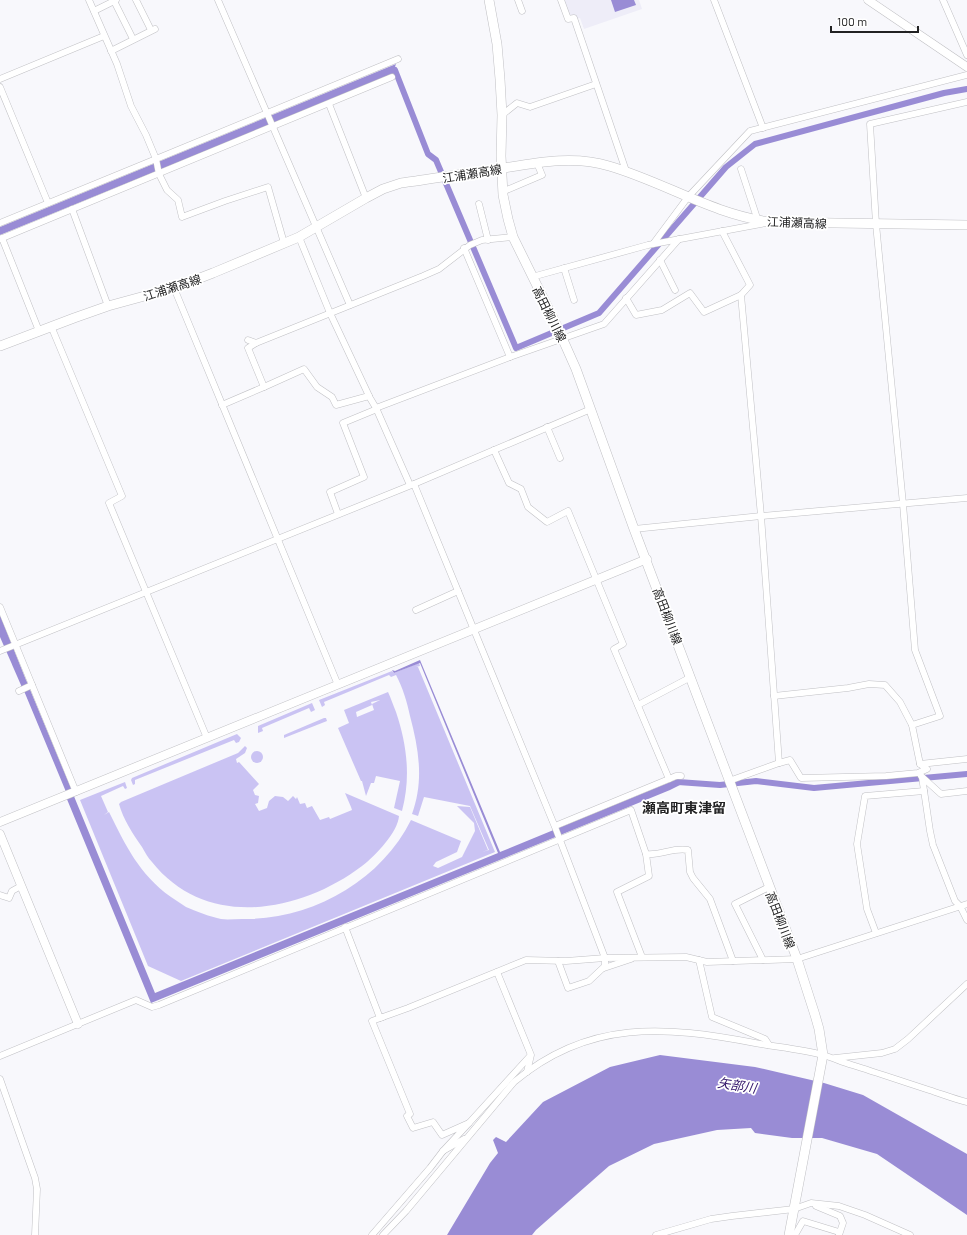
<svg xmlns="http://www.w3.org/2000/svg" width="967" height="1235" font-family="Barlow,'Noto Sans JP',sans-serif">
<rect width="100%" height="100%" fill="#f8f8fc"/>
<path fill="#eeedf8" d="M563,0H639L642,9L584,29L580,18L577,19L569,18Z"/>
<g fill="#cac3f3" fill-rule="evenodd">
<path d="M419,663L420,666L416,667H418L495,852L181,981L148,966L80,800L125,782L127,788L125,789L123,786L101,796L108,812L104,815L109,812C126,846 139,874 171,897C176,900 181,904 186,907C195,911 211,917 221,919C227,920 235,919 242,919C311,920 380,882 411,820L461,841L457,852L436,862L433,866L438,868L462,857L475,831L474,823L457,806L470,807L488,850L482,852L489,850L470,806L424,797L418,816L412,814C424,781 419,750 410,716C407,702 403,688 396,675L391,677L389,675L324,702L325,705L322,707L319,700L392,671L394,673Z"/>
<path d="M388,692C391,698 393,705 396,712C407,745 411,777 402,811L394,808L400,781L376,776L374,783H371L366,796L362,781H361L338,728L349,723L344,710ZM380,700L372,704L374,710L357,717L356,712L372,705L371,702Z"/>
<path d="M312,703L315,710L311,712L309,708L262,728L263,731L258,733V726Z"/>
<path d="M324,718H326L327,721L284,738V735Z"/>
<path d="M237,734L241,738L239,742L236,743L234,740L135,780V784L133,785L131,780L132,778Z"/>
<path d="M245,746L247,748L245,753L236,759L237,763L239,762L259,784L253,790L255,795L259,796L258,803L255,804L259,811L267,808L269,801L275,796L283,797L288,801L293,796L296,799L297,797L300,804L305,803L307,808L312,806L320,820L329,817L330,819L352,810L351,807L345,793L399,816C398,832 375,856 362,866C300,913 206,930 152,862C148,858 145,852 142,847C133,834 123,819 119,804L121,802L238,753Z"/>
<circle cx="257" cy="757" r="6"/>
</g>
<g fill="#998cd5">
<path d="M611,0H634L636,5L615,12Z"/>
<path d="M396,64L392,75L0,235V227Z"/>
<path d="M0,615L26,680L29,690L24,692L0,637Z"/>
<path d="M420,660L500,852L675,780H685L684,783L670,790L151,1003L64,792L71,789L155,993L498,853L420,663L394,673L392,670L395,671Z"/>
<path d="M660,1055L755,1067L824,1083L863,1095L967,1154V1215L877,1154L822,1138H792L755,1133L751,1128L717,1130L654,1144L609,1166L536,1230L532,1235H447L490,1163L498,1153L493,1140L496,1137L506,1142L543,1102L610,1067Z"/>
</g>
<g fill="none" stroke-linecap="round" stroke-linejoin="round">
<g stroke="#998cd5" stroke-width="6">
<path d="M387,74L395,70L428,154L436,160L516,348L599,313L726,167L755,144L944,93L967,89"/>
<path d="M24,683L71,796"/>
<path d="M678,782L720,785L756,781L814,788L967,774"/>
</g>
<defs>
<g id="minor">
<path d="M89,0L117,64L131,106L146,135L156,159L398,59"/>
<path d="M136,0L151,30"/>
<path d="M218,0L350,305"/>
<path d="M518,0L522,11"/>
<path d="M561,0L568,19L574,18L626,171"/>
<path d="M714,0L763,128"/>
<path d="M943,0L967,55"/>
<path d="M114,1L133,39"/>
<path d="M94,11L116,0"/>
<path d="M111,51L155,29"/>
<path d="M0,79L104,36"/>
<path d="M0,87L48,203"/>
<path d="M329,104L366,198"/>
<path d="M502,115L517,103L530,107L596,84"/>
<path d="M741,169L758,221"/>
<path d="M502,192L542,175L537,163"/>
<path d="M479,204L488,240"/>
<path d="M72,209L108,306"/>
<path d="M0,223L156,159L159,174L167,190L178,200L182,217L225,201L268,187L284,243"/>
<path d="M299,237L330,313L370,398L376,408L410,485"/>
<path d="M2,238L39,331"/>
<path d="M0,239L392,77"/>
<path d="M653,244L688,197L750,131L967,75"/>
<path d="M464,248L510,357"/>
<path d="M660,260L675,290"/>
<path d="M564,268L574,300"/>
<path d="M532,277L648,245L766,223"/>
<path d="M174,288L338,685"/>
<path d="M741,295L761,516L779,763"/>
<path d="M626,298L636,315L662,310L690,293L704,312L741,295L750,285L722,231"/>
<path d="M51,326L122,496L109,503L207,738"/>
<path d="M248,340L256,343L423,276L439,269L470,245L482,240L513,237"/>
<path d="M264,387L304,369L317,387L332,397L336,405L369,396"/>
<path d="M222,405L264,387L248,348L256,343"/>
<path d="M376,408L510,357L604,324L679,239"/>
<path d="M547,427L560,458"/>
<path d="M494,450L509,483L521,489L528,507L547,522L568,511L623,644L614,649L669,779"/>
<path d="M414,484L555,827L605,958V966L589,981L568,988L558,961"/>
<path d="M338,514L330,492L364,477L343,423L377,409"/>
<path d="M634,529L761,516L967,498"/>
<path d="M0,607L76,792"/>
<path d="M416,610L458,591"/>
<path d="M0,651L414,484L591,409"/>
<path d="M19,691L32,685"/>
<path d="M774,696L848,688L869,684L885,685L900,702L912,725"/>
<path d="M638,705L691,677"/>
<path d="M920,764L967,759"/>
<path d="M921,776L941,794L967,791"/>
<path d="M922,777L930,831L933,845L955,901L960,906L967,920"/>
<path d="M729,781L779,763L790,760L801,778L886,776L918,773L927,769L920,764L912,725L940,716L915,650L903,504L876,224L870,124L967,102"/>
<path d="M555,826L669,779L676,776H681"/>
<path d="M0,895L9,898L12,891L21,886"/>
<path d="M345,927L380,1018L408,1008L526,960L566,961L605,958L686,957L707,962L797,959L967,904"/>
<path d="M876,933L867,909L857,844L865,796L924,791"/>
<path d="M642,957L617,892L649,876L646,854"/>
<path d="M699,960L712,1017L765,1039L769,1045"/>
<path d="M763,960L735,904L769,887"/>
<path d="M604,968L631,959"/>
<path d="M497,972L531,1055L527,1072"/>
<path d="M383,1017L372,1021L410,1114L407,1116L413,1128L433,1122L442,1135L469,1123L443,1151"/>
<path d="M0,1056L136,1000L152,1007L159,1005L631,810L646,854C660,856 673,847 688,850L690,872L693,878L710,899L733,961"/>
<path d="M835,1058L882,1053L895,1049L908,1039L967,984"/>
<path d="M0,1079L35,1178L37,1189L35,1235"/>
<path d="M469,1123L530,1056"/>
<path d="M816,1206L840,1216L843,1223L839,1235"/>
<path d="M372,1235L430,1168L443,1151L464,1139"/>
<path d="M383,1235L406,1211L514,1082C589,1019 665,1026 755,1043C777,1047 801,1049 823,1055C833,1058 842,1062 852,1065C878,1073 904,1082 929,1090C942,1094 954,1099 967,1102"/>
<path d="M656,1235L711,1219L732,1216L794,1209L811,1203L839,1206L865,1215L910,1235"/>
<path d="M795,1235L803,1221L839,1232"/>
</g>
<g id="tertiary">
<path d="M868,0L967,67"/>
<path d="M0,822L647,559"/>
<path d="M0,834L78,1024"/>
</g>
<g id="secondary">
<path d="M489,0L497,44L500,79L502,115L501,156L503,195L508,219L513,237L555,322L576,369L634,529L797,959L815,1015L819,1029L823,1055L789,1235"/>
<path d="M0,346L74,318L108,306L174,288L213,273L299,237L366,198L383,189L401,183C431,179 461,174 491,170C530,164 571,154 609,166C664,182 712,214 770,222L967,225"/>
</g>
</defs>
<use href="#minor" stroke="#c0c0c4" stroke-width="7"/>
<use href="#tertiary" stroke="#c0c0c4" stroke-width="9"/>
<use href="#secondary" stroke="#c0c0c4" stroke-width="10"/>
<use href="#minor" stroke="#fff" stroke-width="6"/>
<use href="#tertiary" stroke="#fff" stroke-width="8"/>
<use href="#secondary" stroke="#fff" stroke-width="9"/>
</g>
<g text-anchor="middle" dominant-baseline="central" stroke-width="3.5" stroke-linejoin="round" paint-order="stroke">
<g font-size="12" fill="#222223" stroke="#fff">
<text transform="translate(472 173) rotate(-9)">江浦瀬高線</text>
<text transform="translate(797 222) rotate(2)">江浦瀬高線</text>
<text transform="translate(172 287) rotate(-18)">江浦瀬高線</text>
<text transform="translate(550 314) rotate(64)">高田柳川線</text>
<text transform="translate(668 616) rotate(69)">高田柳川線</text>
<text transform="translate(781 920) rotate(69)">高田柳川線</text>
</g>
<g font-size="13" font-style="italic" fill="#33166b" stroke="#fff">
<text transform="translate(737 1085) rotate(9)">矢部川</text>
</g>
<g font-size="14" font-weight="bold" fill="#222223" stroke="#fff">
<text x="684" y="807">瀬高町東津留</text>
</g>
</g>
<path d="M831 26v6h87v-6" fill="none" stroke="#222223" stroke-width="2"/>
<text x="837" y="26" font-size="12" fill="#222223" stroke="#ffffff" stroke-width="3" paint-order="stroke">100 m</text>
</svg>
